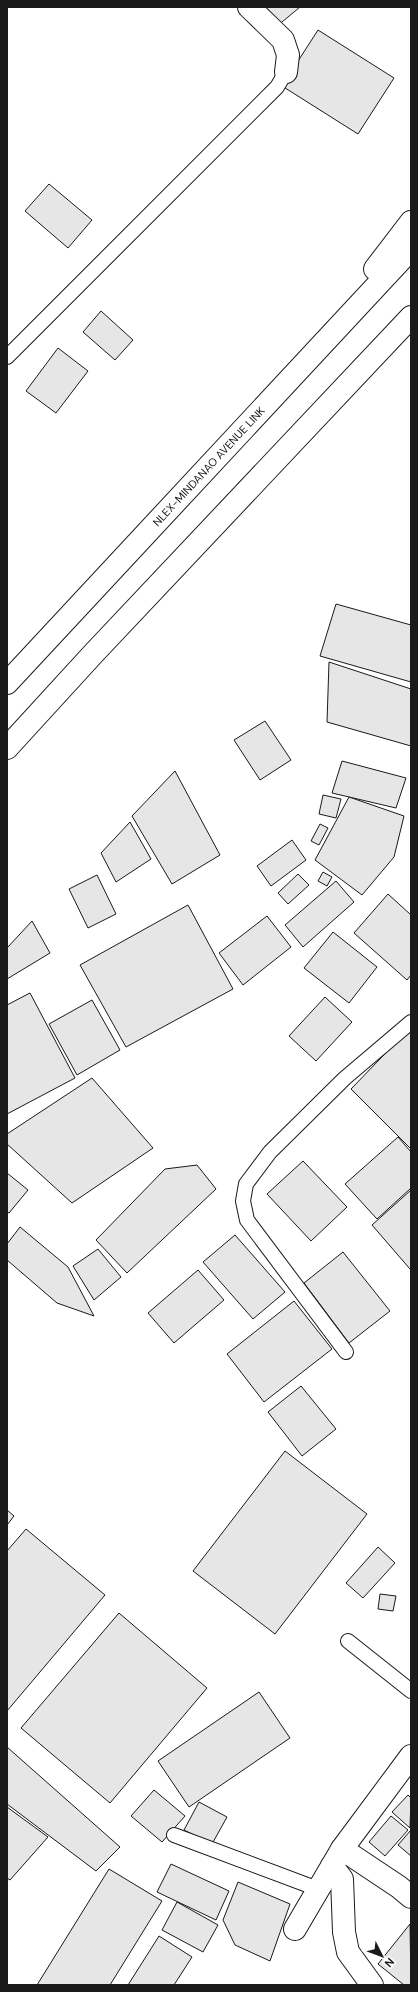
<svg xmlns="http://www.w3.org/2000/svg" width="418" height="1992" font-family="'DM Sans',sans-serif">
<rect width="100%" height="100%" fill="#fff"/>
<g fill="#e6e6e6" stroke="#1a1a1a">
<path d="M259,7H300L276,27Z"/>
<path d="M318,30L394,78L358,134L282,86Z"/>
<path d="M49,184L92,220L68,248L25,211Z"/>
<path d="M101,311L133,340L115,360L83,332Z"/>
<path d="M58,348L88,371L56,413L26,391Z"/>
<path d="M336,604L411,625V682L320,656Z"/>
<path d="M329,662L411,689V746L327,722Z"/>
<path d="M265,721L291,760L260,780L234,740Z"/>
<path d="M342,761L406,778L396,808L332,793Z"/>
<path d="M175,771L220,855L172,884L132,816Z"/>
<path d="M323,795L341,799L336,818L319,814Z"/>
<path d="M349,797L404,816L394,857L362,895L315,860Z"/>
<path d="M130,822L151,859L116,882L101,853Z"/>
<path d="M320,824L328,828L319,845L311,841Z"/>
<path d="M292,840L306,860L271,886L257,866Z"/>
<path d="M323,872L332,877L327,886L318,881Z"/>
<path d="M298,874L309,885L288,904L278,893Z"/>
<path d="M97,875L116,914L88,928L69,889Z"/>
<path d="M336,881L354,902L303,947L285,925Z"/>
<path d="M388,894L411,915V975L407,980L354,933Z"/>
<path d="M188,905L233,989L126,1047L80,965Z"/>
<path d="M267,916L291,947L243,985L219,953Z"/>
<path d="M32,921L50,953L7,979V948Z"/>
<path d="M333,932L377,967L349,1003L304,968Z"/>
<path d="M30,993L75,1078L7,1114V1005Z"/>
<path d="M325,997L352,1022L316,1061L289,1036Z"/>
<path d="M92,1000L120,1050L77,1075L49,1024Z"/>
<path d="M407,1031L411,1032V1149L351,1089Z"/>
<path d="M92,1078L153,1148L72,1203L7,1144V1134Z"/>
<path d="M398,1137L411,1152V1188L377,1219L345,1184Z"/>
<path d="M303,1161L347,1207L311,1241L267,1194Z"/>
<path d="M197,1165L216,1189L127,1273L96,1240L165,1169Z"/>
<path d="M7,1173L28,1190L9,1213L7,1212Z"/>
<path d="M411,1190V1268L410,1269L372,1225Z"/>
<path d="M20,1227L68,1267L94,1316L57,1303L7,1260V1244Z"/>
<path d="M235,1235L285,1292L253,1319L203,1262Z"/>
<path d="M98,1249L121,1277L94,1300L73,1266Z"/>
<path d="M343,1252L390,1311L349,1343L304,1283Z"/>
<path d="M198,1270L224,1300L174,1343L148,1313Z"/>
<path d="M294,1301L332,1349L264,1402L227,1354Z"/>
<path d="M301,1386L336,1429L302,1456L268,1412Z"/>
<path d="M285,1451L367,1514L275,1634L193,1571Z"/>
<path d="M7,1510L14,1516L7,1525Z"/>
<path d="M26,1529L105,1595L7,1711V1551Z"/>
<path d="M378,1547L395,1563L363,1598L346,1583Z"/>
<path d="M380,1594L396,1596L393,1611L378,1609Z"/>
<path d="M119,1613L207,1688L110,1803L21,1728Z"/>
<path d="M259,1692L290,1738L189,1807L158,1761Z"/>
<path d="M7,1747L120,1847L96,1871L7,1804Z"/>
<path d="M154,1790L185,1816L162,1842L131,1816Z"/>
<path d="M408,1795L411,1798L410,1828L392,1812Z"/>
<path d="M199,1802L227,1817L212,1844L184,1830Z"/>
<path d="M7,1807L48,1837L10,1880L7,1878Z"/>
<path d="M391,1816L408,1830L385,1856L369,1842Z"/>
<path d="M411,1830V1856L398,1845Z"/>
<path d="M171,1864L229,1891L216,1920L157,1892Z"/>
<path d="M109,1869L162,1901L110,1985H37Z"/>
<path d="M238,1882L290,1904L270,1961L235,1945L223,1920Z"/>
<path d="M177,1902L218,1925L203,1952L162,1930Z"/>
<path d="M410,1924L411,1985H404L378,1964Z"/>
<path d="M159,1936L192,1957L174,1985H128Z"/>
</g>
<g fill="none" stroke-linecap="round" stroke-linejoin="round">
<defs>
<g id="service">
<path d="M7,357L277,87L286,72"/>
<path d="M346,1352L247,1220L243,1201L246,1184L270,1152L345,1078L411,1022"/>
<path d="M348,1641L411,1691"/>
<path d="M174,1835L318,1889"/>
</g>
<g id="minor">
<path d="M249,7L283,40L288,55L286,72"/>
<path d="M342,1849L399,1887L411,1897"/>
<path d="M332,1866L342,1879L344,1932L348,1952L372,1985"/>
<path d="M295,1929L342,1849L411,1756"/>
</g>
<g id="motorway">
<path d="M375,269L411,222"/>
<path id="s1" d="M7,683L411,249"/>
<path d="M7,748L93,654L411,317"/>
</g>
</defs>
<use href="#service" stroke="#1a1a1a" stroke-width="16"/>
<use href="#minor" stroke="#1a1a1a" stroke-width="24"/>
<use href="#motorway" stroke="#1a1a1a" stroke-width="24"/>
<use href="#service" stroke="#fff" stroke-width="14"/>
<use href="#minor" stroke="#fff" stroke-width="22"/>
<use href="#motorway" stroke="#fff" stroke-width="22"/>
</g>
<g text-anchor="middle" dominant-baseline="central" stroke-width="3" stroke-linejoin="round" paint-order="stroke">
<g font-size="11" fill="#1a1a1a" stroke="#fff">
<text stroke="none"><textPath href="#s1" startOffset="296">NLEX-MINDANAO AVENUE LINK</textPath></text>
</g>
</g>
<rect width="418" height="1992" fill="none" stroke="#1a1a1a" stroke-width="16"/>
<g transform="translate(382 1956) rotate(132)" stroke="#ffffff" stroke-width="3" paint-order="stroke">
<path d="M0-3L7 15L0 10L-7 15Z" fill="#1a1a1a"/>
<text y="-6" font-size="11" font-weight="bold" text-anchor="middle" fill="#1a1a1a">N</text>
</g>
</svg>
